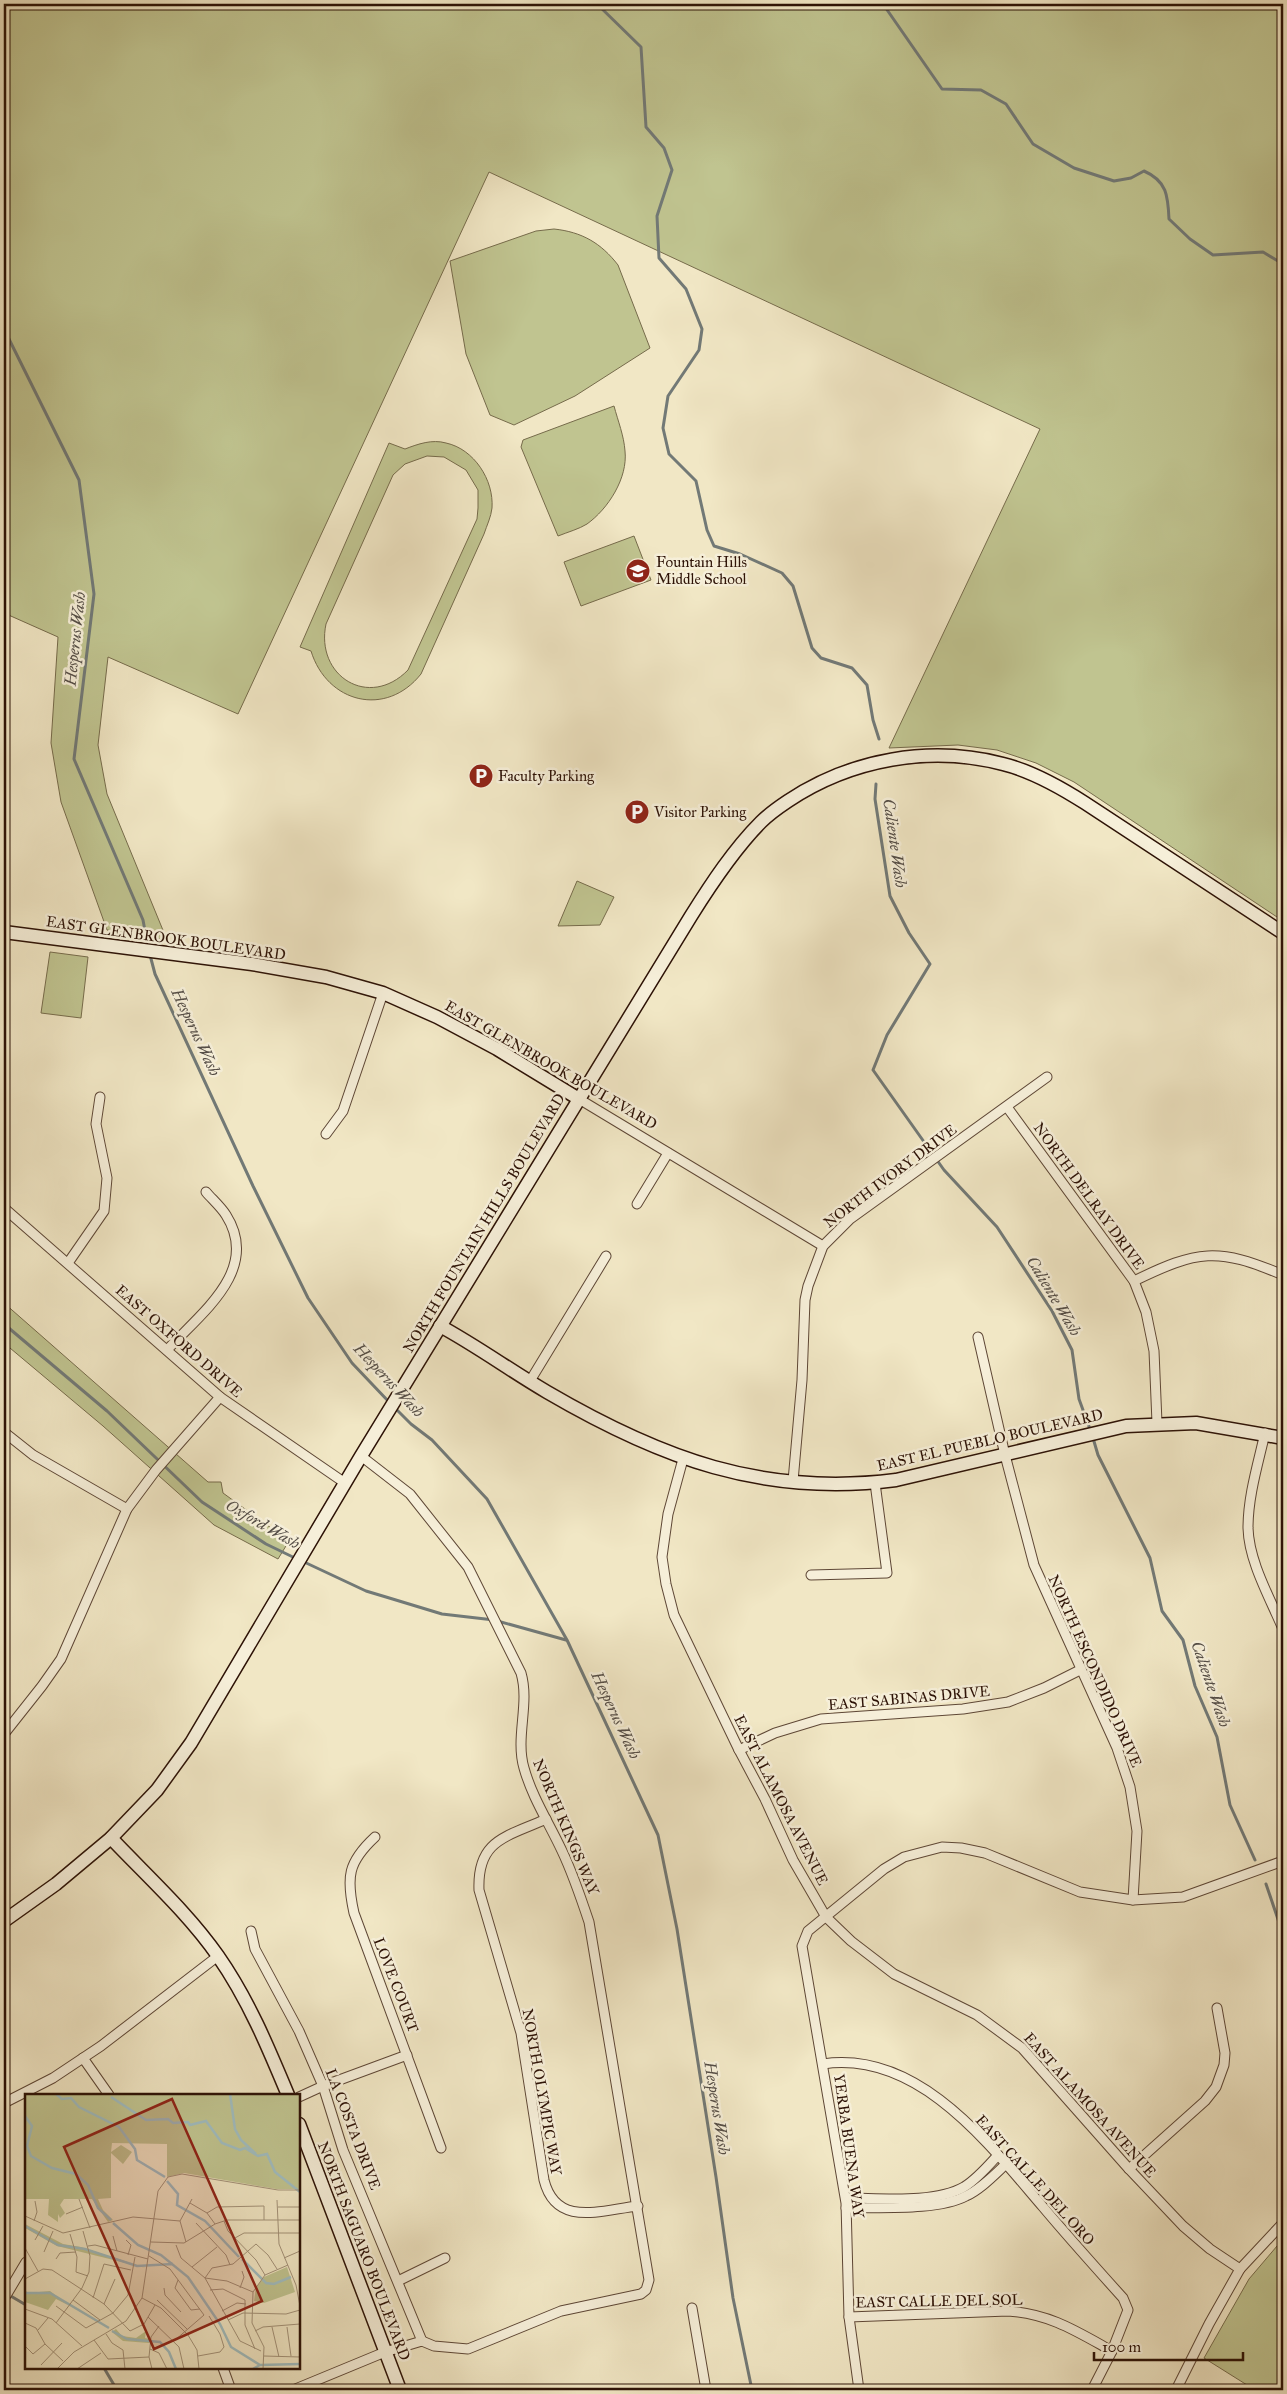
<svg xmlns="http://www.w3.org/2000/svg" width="1287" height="2394" font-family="'IM FELL Great Primer',serif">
<rect width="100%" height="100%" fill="#f1e7c5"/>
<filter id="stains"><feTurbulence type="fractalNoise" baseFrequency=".004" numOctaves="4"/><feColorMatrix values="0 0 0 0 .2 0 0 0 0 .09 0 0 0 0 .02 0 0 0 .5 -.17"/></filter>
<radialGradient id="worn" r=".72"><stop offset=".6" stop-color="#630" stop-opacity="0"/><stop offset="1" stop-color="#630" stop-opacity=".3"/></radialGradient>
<g fill="#c0c490" stroke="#766b4b" fill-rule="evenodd">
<path d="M4,4H1283V921L1074,782L1036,763L997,750L958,745L889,748L1040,429L489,172L238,714L108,657L98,745L107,794L167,940L107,930L61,802L51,743L58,637L4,613Z"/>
<path d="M554,229C582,232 601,243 618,265L650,348L575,396L514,425L490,415L466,354L450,261L536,231Z"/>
<path d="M614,406C618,421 624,436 625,451C628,478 608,509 587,524C579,529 568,532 558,536L521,447L523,440Z"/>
<path d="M389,443L405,449C418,444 432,439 446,443C474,449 494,480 492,508C491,517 487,525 484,534L421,674C386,718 327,703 311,651L300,647ZM427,456L444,457L466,470L478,490V508L477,519L408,670C369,710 315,676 326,624L393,475L405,464Z"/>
<path d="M634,536L651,580L581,606L564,562Z"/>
<path d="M577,881L614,897L600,925L558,926Z"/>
<path d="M50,952L88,957L81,1018L41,1013Z"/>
<path d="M4,1303L208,1482H221L223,1493L289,1541L278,1559L214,1525L103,1426L4,1343Z"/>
<path d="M1283,2239V2390H1255L1204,2358L1249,2279Z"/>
</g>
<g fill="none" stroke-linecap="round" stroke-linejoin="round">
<g stroke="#727976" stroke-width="3">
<path d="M597,4L641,47L646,127L664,148L672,170L657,216L659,258L686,289L702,329L699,350L668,396L663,428L669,454L696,481L707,530L714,546L740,554L782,573L793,586L812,648L821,658L852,668L867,685L873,720L879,739"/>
<path d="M883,4L942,89L981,90L1006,104L1033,144L1074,168L1114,181L1131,178L1144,171C1167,181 1168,196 1169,219L1190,239L1213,255L1263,252L1283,264"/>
<path d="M4,329L79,480L94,594L74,759L143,920L148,947"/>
<path d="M876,784L875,799L890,896L909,933L930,964L887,1035L873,1070L944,1170L997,1227L1052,1311L1072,1350L1079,1399L1091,1432"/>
<path d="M150,955L155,974L253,1186L308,1298L352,1363L390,1403"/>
<path d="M4,1324L107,1411L202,1502L266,1544L297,1559"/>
<path d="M394,1407L411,1424L432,1440L487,1499L567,1640L658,1835L677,1929L716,2177L733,2298L752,2390"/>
<path d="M1093,1438L1098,1455L1150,1558L1162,1611L1183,1640L1195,1686L1217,1737L1230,1805L1255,1860"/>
<path d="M302,1561L366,1591L386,1597L442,1614L494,1620L566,1640"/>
<path d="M1266,1884L1283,1934"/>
<path d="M9,2295L26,2305"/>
<path d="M104,2368L117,2390"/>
</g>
<defs>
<g id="street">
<path d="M579,1099L823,1246"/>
<path d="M1007,1107L1134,1281L1146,1312L1154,1351L1157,1423"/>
<path d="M326,1134L343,1111L383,993"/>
<path d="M637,1204L668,1153"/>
<path d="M4,1208L220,1397L345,1483"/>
<path d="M68,1263L104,1211L107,1178L96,1124L100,1097"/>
<path d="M1134,1281C1198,1250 1217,1247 1283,1275"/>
<path d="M978,1337L1005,1455L1034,1565L1117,1748L1130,1787L1137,1831L1133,1900"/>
<path d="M167,1350C201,1313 261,1270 226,1215C221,1207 212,1199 206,1192"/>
<path d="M530,1381L606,1256"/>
<path d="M4,1432L33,1455L127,1509"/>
<path d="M1265,1433C1258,1464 1248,1496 1248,1528C1249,1562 1270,1598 1283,1629"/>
<path d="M683,1459L668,1514L662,1557L666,1584L674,1615L739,1750L765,1799L793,1860L826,1917L851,1941L894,1974L977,2015L1022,2048L1129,2169L1183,2226L1210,2249L1240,2269"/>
<path d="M793,1481L802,1380L805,1300L808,1286L823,1246L850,1219L1047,1077"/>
<path d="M811,1575L887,1573L875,1483"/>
<path d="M4,1734L42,1686L61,1659L127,1509L156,1470L220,1397"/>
<path d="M739,1750L775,1733L821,1719L963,1709L1008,1702L1044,1688L1080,1670"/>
<path d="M546,1819C507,1837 477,1839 479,1890L521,2033L544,2180C556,2228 601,2210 638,2206"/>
<path d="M375,1837C348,1862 346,1877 354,1913L441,2148"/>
<path d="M251,1931L255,1949L299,2031L323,2086L343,2150L422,2341"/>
<path d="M83,2058L109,2095"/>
<path d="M823,2064C918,2050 988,2143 1043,2207C1069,2238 1096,2268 1123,2298L1128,2310L1112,2351L1092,2390"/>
<path d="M299,2097L323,2086L407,2055"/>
<path d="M4,2103L53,2078L101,2046L218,1956"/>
<path d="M1129,2169L1205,2101L1216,2087L1224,2065L1225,2053L1217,2008"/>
<path d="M846,2198C880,2198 934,2204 964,2187C977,2179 988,2166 998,2155"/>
<path d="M846,2208C879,2207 938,2211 966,2196C981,2189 994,2175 1006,2164"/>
<path d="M398,2281L445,2258"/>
<path d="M4,2299L26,2262"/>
<path d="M692,2308L706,2390"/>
<path d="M849,2317L1008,2311C1050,2314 1076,2331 1112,2351"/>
<path d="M223,2368L231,2390"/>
<path d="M293,2390L385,2352L422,2341L434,2346L468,2349L561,2311L641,2294L646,2290L649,2280L589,1922C581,1898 573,1874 562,1851C549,1823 532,1797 524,1768C515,1737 530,1704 521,1673L468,1567L410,1494L361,1456"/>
<path d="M859,2390L849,2317L846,2203L802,1946L808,1931L884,1869L904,1857L942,1847L961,1848L985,1853L1080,1892L1133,1900L1183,1897L1283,1861"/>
<path d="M1176,2390L1209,2324L1240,2269L1283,2223"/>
</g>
<g id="secondary">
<path d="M4,932L252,964L326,977L383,993L437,1017L497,1049L579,1099"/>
<path d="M440,1326C477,1346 511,1371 547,1392C660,1458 763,1497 896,1480L1126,1426L1196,1423L1283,1438"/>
<path d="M111,1838C147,1876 188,1913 218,1956C248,1999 268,2047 288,2095"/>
<path d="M4,1921L56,1884L111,1838L157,1790L191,1743L361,1456L691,916C711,884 734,849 761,822C769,814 779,807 788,801C851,759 930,745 1003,764C1032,771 1060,787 1085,803L1283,933"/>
<path d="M299,2124L400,2390"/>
</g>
</defs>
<use href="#street" stroke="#5e4736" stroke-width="11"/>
<use href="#secondary" stroke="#2d1206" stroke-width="15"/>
<use href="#street" stroke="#f6efd9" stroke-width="9"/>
<use href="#secondary" stroke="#f6efd9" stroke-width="12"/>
</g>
<defs>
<symbol id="school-disc" viewBox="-11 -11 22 22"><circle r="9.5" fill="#8f2418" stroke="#f6efd9"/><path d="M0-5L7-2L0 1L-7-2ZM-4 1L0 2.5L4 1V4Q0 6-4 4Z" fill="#fff"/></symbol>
<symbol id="parking-disc" viewBox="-11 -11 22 22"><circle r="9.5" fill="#8f2418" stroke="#f6efd9"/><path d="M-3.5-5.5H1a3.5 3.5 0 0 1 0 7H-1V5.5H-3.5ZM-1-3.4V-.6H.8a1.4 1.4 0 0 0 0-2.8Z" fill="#fff"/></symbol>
</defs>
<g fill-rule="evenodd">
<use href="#school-disc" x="624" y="557" width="28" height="28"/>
<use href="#parking-disc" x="467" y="762" width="28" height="28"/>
<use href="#parking-disc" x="623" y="798" width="28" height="28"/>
</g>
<g text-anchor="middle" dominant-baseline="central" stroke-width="5" stroke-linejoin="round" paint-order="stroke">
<g font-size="15" fill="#2d1206" stroke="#f6efd9" text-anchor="start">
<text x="656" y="562">Fountain Hills<tspan x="656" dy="17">Middle School</tspan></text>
<text x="498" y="776">Faculty Parking</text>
<text x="654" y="812">Visitor Parking</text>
</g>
<g font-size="15" fill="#2d1206" stroke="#f6efd9">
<text transform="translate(166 938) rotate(8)">EAST GLENBROOK BOULEVARD</text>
<text transform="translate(551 1065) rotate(30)">EAST GLENBROOK BOULEVARD</text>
<text transform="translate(890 1176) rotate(-37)">NORTH IVORY DRIVE</text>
<text transform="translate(1089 1196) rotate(54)">NORTH DELRAY DRIVE</text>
<text transform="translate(484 1223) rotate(-59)">NORTH FOUNTAIN HILLS BOULEVARD</text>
<text transform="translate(179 1341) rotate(41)">EAST OXFORD DRIVE</text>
<text transform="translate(990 1440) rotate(-13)">EAST EL PUEBLO BOULEVARD</text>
<text transform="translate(1095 1671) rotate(66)">NORTH ESCONDIDO DRIVE</text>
<text transform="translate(909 1698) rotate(-5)">EAST SABINAS DRIVE</text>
<text transform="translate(781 1800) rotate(63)">EAST ALAMOSA AVENUE</text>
<text transform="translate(566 1827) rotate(67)">NORTH KINGS WAY</text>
<text transform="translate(396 1985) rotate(69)">LOVE COURT</text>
<text transform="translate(542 2092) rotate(80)">NORTH OLYMPIC WAY</text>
<text transform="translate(1090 2105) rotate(48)">EAST ALAMOSA AVENUE</text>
<text transform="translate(353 2129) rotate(69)">LA COSTA DRIVE</text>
<text transform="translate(849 2146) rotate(82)">YERBA BUENA WAY</text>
<text transform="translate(1035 2180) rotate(48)">EAST CALLE DEL ORO</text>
<text transform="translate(364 2251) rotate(69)">NORTH SAGUARO BOULEVARD</text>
<text transform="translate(939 2301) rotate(-1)">EAST CALLE DEL SOL</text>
</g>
<g font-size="16" font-style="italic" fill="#554e47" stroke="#f6efd9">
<text transform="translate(75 639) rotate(-84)">Hesperus Wash</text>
<text transform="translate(895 843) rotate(82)">Caliente Wash</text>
<text transform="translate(196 1032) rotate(65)">Hesperus Wash</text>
<text transform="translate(1054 1296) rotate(59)">Caliente Wash</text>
<text transform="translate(389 1380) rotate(47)">Hesperus Wash</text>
<text transform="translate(263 1524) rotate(30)">Oxford Wash</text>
<text transform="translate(1211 1684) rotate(71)">Caliente Wash</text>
<text transform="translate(616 1715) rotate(65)">Hesperus Wash</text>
<text transform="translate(717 2108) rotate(81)">Hesperus Wash</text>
</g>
</g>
<g transform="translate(25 2094)">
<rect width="275" height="275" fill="#f1e7c5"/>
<path d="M275,0V95H251L159,79L142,83V50L87,49L86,58L96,51L107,58L98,70L86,59V104L73,105L78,116L88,126L83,128L67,105H39L35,111L40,119L35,124L33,120V128L23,121L24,105H0V1ZM0,130L38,150L56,153L121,174L32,152L0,134ZM262,173L270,198L239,209L229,207L231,193L239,183ZM0,196L3,199L25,197L43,211L31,205L23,216L0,208ZM91,235L97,242L111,244L121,237L120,244L125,245L124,249L98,247L87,238Z" fill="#c0c490"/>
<path fill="none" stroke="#a0bdc0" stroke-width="2.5" d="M31,0L37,5L46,4L54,13L94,33L110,55L112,66L140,83M205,0L210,35L216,46L231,60M86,3L121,26L143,25L148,29L163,28L165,31L181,27L197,49L215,56L220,54L233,62L242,60L250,78L275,98M0,22L7,32L2,52L6,62L27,74L51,80L63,91L73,114L86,126M142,87L153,100L152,111L180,127L214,163M88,129L113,151L136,161L163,183L195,230L206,253L235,271M0,132L33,151L60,155L112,172L148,170M217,165L241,189L249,190L266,183M0,199H25L84,234M87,237L102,245L135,248L144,258L151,275M228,275L235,271L275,270"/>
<path fill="none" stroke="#a39279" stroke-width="1" d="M54,105L65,134M252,106L254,150L271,191L275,212M165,109L182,119L190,130M253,113H275M182,119L192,113L239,112V126M41,120L58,113M0,122L38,139L108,123L155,127M9,127L12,118L10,107M199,127L203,137L231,166L240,181M171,129L201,161L205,171M45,140L52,163L51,178L63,182M88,142L92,157M210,144L219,139H275M10,146L18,132M101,146L106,151L103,161M126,148L159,149L190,130L202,126H275M161,148L155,127L167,105M151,151L156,164L180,184L202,187L228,198M63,152L70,151L123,165M0,154L13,177M19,158L28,137M124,162L145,175L179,221L149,247M259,164L275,157M31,165L35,159L51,158M167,173L192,153M180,184L187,174L208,170L231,150L243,161L252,175M180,184L215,247L236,257M0,185L18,175L27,176L79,210L105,237L119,230L130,211M153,186L150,194L166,216L175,215M139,194L140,201L156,218M215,194L219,183L217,177M185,196L198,195L220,206V231L230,255M68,204L79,170L106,176M117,204L133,97L143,83L157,80L253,96H275M48,206L75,226M132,206L162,235M79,210L90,185M31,212L61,234L88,219L103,201L110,163M0,215L27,225L57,252M197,217L212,209L221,210M123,223L154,253L159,275M203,226L218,219L261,220L275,216M0,229L11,234L20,250L38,267M31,229L57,194L64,178L65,162L58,137M247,233L254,263M262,233L266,262M13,236L23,224M230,237L238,233L275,230M81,240L87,249L98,256L100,275M69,246L83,265L124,263M0,252L8,260L20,250M125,255L134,259L142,275M173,262L195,258L199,253L195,240L184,222M239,262L275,263M16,271L37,249M32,275L49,258L101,227L117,204L136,214L163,241L172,256L174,275M52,275L76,259M127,275L124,263L126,243L134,232M238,275L239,253L227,229L228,198L240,181L263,171"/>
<path fill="#8f2418" fill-opacity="0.15" stroke="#8f2418" stroke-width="2.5" d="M147,5L237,207L129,255L39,53Z"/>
<rect width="275" height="275" fill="none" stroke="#2d1206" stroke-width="2.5"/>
</g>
<rect width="1287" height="2394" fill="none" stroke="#f1e7c5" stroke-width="20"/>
<rect x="5" y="5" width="1277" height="2384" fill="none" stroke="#2d1206" stroke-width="2.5"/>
<rect x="10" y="10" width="1267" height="2374" fill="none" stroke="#2d1206"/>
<path d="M1094 2352v8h149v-8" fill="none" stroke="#2d1206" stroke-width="2.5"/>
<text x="1102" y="2352" font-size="15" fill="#2d1206" stroke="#f6efd9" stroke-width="4" paint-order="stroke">100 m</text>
<rect width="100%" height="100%" filter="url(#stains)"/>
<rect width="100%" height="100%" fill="url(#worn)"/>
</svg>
